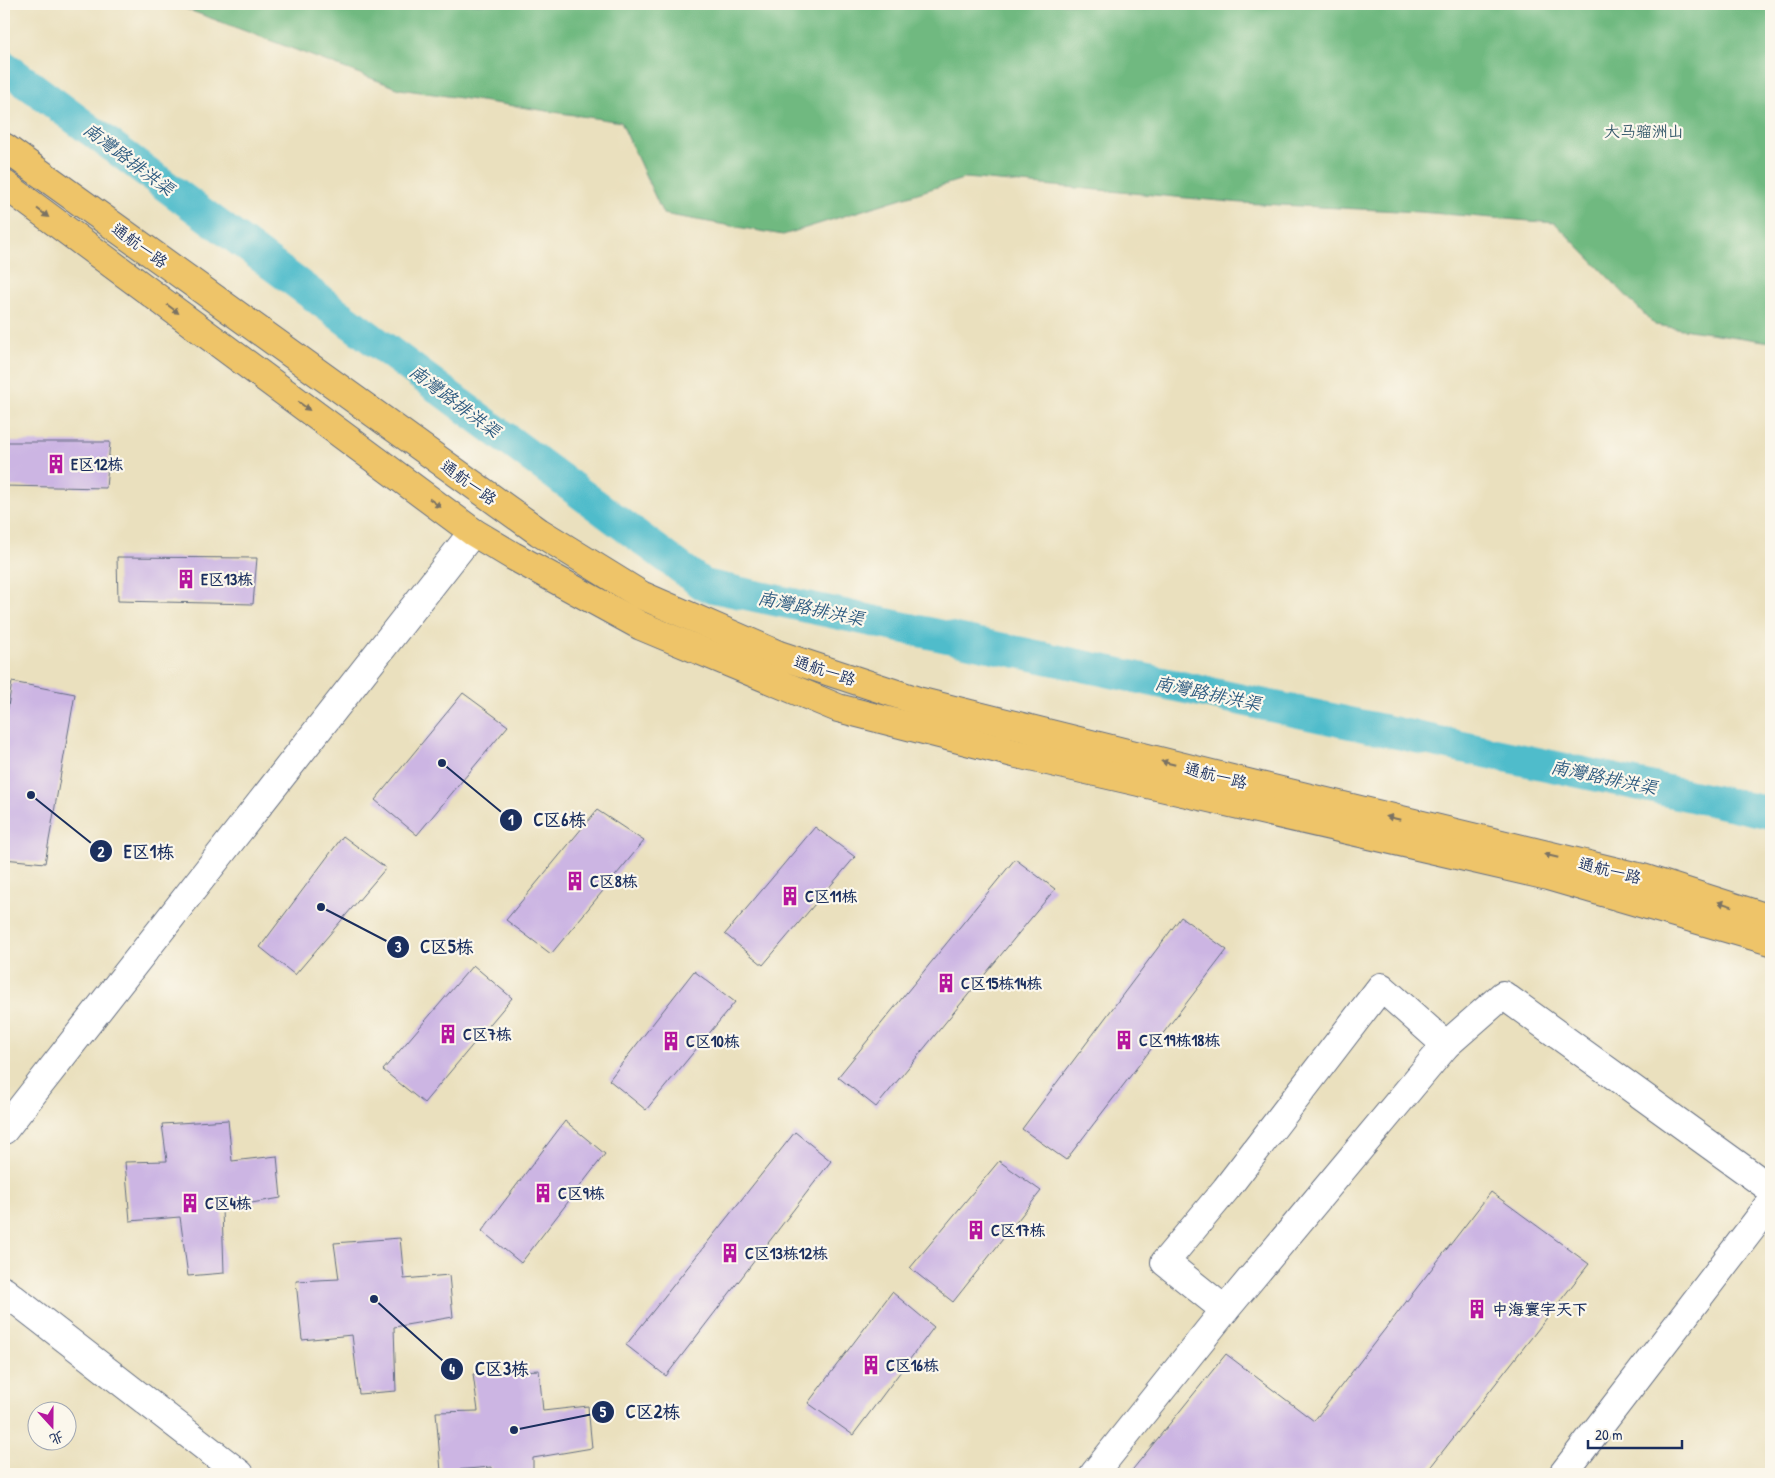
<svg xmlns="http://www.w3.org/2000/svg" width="1775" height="1478" font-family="'Patrick Hand','LXGW WenKai TC',sans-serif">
<rect width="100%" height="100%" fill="#fbf7ec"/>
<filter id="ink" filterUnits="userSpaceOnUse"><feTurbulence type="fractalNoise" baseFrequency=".02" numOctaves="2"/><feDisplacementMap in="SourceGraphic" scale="10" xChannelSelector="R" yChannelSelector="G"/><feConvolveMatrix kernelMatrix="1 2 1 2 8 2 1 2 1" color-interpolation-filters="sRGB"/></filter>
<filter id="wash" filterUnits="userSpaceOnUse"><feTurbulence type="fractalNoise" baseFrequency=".0096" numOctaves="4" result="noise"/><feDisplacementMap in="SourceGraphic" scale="20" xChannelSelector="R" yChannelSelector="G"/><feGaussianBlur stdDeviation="1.12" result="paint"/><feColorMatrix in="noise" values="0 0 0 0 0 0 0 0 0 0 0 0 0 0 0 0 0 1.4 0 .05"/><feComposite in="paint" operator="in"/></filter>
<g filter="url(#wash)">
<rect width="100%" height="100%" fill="#eae0be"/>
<path fill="#70b980" stroke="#46746f" d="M173,4H1771V342L1655,325L1555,223L1419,212L1242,203L966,178L783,235L663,214L621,122L400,89Z"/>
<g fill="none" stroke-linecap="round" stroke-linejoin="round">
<path stroke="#50bccb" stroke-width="32" d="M4,66L704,585L1771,813"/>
</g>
<g id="blocks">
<g fill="#ccb5e3">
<path d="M4,442H110L106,488L4,486Z"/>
<path d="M117,557L257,558L253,604L118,601Z"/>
<path d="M12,682L75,694L45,863L4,859V731Z"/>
<path d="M463,693L508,726L417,835L375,800Z"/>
<path d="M597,810L644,841L551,954L506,920Z"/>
<path d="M815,827L855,857L763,965L725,934Z"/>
<path d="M343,836L386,868L295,975L260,947Z"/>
<path d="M1015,859L1055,889L876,1107L838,1077Z"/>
<path d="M1181,917L1227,950L1066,1160L1022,1129Z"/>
<path d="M473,965L512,998L424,1103L383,1070Z"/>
<path d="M694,971L735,1002L646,1110L609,1080Z"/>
<path d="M228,1120L232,1161L277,1156L281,1198L222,1208L224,1273L188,1276L180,1217L130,1221L125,1162L167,1161L162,1124Z"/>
<path d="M565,1121L605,1154L521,1263L482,1231Z"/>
<path d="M795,1132L831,1161L666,1376L626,1345Z"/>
<path d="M999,1161L1041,1191L953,1302L910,1268Z"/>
<path d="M1491,1192L1589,1264L1425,1474H1129L1226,1354L1314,1421Z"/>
<path d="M400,1238L404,1279L449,1275L453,1317L394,1327L396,1391L359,1394L352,1335L302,1340L296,1281L339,1279L334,1243Z"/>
<path d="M892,1292L934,1327L853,1435L808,1403Z"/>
<path d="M539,1370L543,1411L588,1406L592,1448L533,1458V1474H492V1467L441,1471L436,1412L478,1411L473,1374Z"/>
</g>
</g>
</g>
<g filter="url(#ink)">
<use href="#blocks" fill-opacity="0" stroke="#636d80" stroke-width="1"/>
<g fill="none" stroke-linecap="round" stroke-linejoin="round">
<defs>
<g id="minor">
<path d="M4,1130L473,532"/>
<path d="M4,1291L240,1474"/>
<path d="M1225,1310L1165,1262L1226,1189L1381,987L1446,1045"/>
<path d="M1094,1474L1225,1310L1446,1045L1503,995L1771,1189"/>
<path d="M1563,1474L1771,1203"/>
</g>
<g id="major">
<path d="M4,147L539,532L641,595L779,655L918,701L1252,784L1643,878L1771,919"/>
<path d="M4,184L473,532L513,556L641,626L838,708L1017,754L1548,876L1771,941"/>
</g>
</defs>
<use href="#minor" stroke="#636d80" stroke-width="30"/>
<use href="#major" stroke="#636d80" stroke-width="30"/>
<use href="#minor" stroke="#fff" stroke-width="28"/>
<use href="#major" stroke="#eec469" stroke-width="28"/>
</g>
<defs><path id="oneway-solid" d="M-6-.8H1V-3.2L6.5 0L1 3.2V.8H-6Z" transform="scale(1.25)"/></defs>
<g fill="#7a7263">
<use href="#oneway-solid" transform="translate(43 213) rotate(37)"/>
<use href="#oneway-solid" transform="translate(173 309) rotate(37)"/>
<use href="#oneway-solid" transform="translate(304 406) rotate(37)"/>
<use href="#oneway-solid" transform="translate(435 503) rotate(37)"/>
<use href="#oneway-solid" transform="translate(1168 763) rotate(-166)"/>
<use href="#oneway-solid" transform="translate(1393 818) rotate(-167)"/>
<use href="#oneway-solid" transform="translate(1551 856) rotate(-167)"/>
<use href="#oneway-solid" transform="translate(1725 904) rotate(-162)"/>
</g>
</g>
<defs>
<symbol id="building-bare" viewBox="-9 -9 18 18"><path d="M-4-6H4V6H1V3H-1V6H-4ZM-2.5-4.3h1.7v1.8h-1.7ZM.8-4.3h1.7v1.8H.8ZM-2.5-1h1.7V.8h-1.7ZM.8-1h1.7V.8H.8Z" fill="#b5179e" stroke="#fbf7ec" stroke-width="2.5" paint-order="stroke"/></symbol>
</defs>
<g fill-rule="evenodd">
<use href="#building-bare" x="42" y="450" width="28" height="28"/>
<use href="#building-bare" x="172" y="565" width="28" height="28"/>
<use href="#building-bare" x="561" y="867" width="28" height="28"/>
<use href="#building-bare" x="776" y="882" width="28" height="28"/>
<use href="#building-bare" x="932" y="969" width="28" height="28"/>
<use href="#building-bare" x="434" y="1020" width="28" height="28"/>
<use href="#building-bare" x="1110" y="1026" width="28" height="28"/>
<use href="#building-bare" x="657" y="1027" width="28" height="28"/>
<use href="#building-bare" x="529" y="1179" width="28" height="28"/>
<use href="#building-bare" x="176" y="1189" width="28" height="28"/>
<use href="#building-bare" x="962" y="1216" width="28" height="28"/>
<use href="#building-bare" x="716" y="1239" width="28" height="28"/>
<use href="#building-bare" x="1463" y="1295" width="28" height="28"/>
<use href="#building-bare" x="857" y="1351" width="28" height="28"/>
</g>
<g text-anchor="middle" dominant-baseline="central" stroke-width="4.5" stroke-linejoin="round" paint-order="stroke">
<g font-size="16" fill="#375a6c" stroke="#fbf7ec">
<text x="1644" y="131">大马骝洲山</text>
</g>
<g font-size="16" fill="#1b2f5e" stroke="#fbf7ec">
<text transform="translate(140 245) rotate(36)">通航一路</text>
<text transform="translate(469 482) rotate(36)">通航一路</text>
<text transform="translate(825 670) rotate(18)">通航一路</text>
<text transform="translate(1216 775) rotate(14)">通航一路</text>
<text transform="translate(1610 870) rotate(14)">通航一路</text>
</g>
<g font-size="16" font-weight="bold" fill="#1b2f5e" stroke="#fbf7ec" text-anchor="start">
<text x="71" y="464">E区12栋</text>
<text x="201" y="579">E区13栋</text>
<text x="590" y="881">C区8栋</text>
<text x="805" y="896">C区11栋</text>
<text x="961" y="983">C区15栋14栋</text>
<text x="463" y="1034">C区7栋</text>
<text x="1139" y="1040">C区19栋18栋</text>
<text x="686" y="1041">C区10栋</text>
<text x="558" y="1193">C区9栋</text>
<text x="205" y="1203">C区4栋</text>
<text x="991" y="1230">C区17栋</text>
<text x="745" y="1253">C区13栋12栋</text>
<text x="1492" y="1309">中海寰宇天下</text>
<text x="886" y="1365">C区16栋</text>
</g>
<g font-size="18" font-style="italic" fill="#2b597f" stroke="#fbf7ec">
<text transform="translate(129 159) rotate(37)">南灣路排洪渠</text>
<text transform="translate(455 401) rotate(37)">南灣路排洪渠</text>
<text transform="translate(811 608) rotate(12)">南灣路排洪渠</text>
<text transform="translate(1208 693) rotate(12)">南灣路排洪渠</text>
<text transform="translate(1604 777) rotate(12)">南灣路排洪渠</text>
</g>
</g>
<path fill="none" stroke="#1b2f5e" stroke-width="2" d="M442 763L511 820M31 795L101 851M321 907L398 947M374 1299L452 1369M514 1430L603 1412"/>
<g fill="#1b2f5e" stroke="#fbf7ec" stroke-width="2">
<circle cx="442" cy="763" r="5"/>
<circle cx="31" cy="795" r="5"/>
<circle cx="321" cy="907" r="5"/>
<circle cx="374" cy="1299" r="5"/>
<circle cx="514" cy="1430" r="5"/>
<circle cx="511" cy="820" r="12"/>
<circle cx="101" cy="851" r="12"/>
<circle cx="398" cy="947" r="12"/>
<circle cx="452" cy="1369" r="12"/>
<circle cx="603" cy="1412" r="12"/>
</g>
<g font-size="15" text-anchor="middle" font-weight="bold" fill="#fff">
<text x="511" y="825">1</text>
<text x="101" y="857">2</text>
<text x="398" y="952">3</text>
<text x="452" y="1374">4</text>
<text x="603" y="1417">5</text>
</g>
<g font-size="18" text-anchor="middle" font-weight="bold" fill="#1b2f5e" stroke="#fbf7ec" stroke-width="4.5" stroke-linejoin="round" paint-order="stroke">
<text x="560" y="826">C区6栋</text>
<text x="149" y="858">E区1栋</text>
<text x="447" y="953">C区5栋</text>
<text x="502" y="1375">C区3栋</text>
<text x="653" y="1418">C区2栋</text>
</g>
<rect width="1775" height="1478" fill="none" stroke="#fbf7ec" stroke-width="20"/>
<g transform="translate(52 1426) rotate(159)"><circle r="24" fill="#fbf7ec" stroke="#a1a7b3"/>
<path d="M0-4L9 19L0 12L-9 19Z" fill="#b5179e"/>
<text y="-8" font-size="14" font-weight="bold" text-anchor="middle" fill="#1b2f5e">北</text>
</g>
<path d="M1588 1440v8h94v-8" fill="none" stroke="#1b2f5e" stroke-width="2.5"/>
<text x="1595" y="1440" font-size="15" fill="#1b2f5e" stroke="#fbf7ec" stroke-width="4" paint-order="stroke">20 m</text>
</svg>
